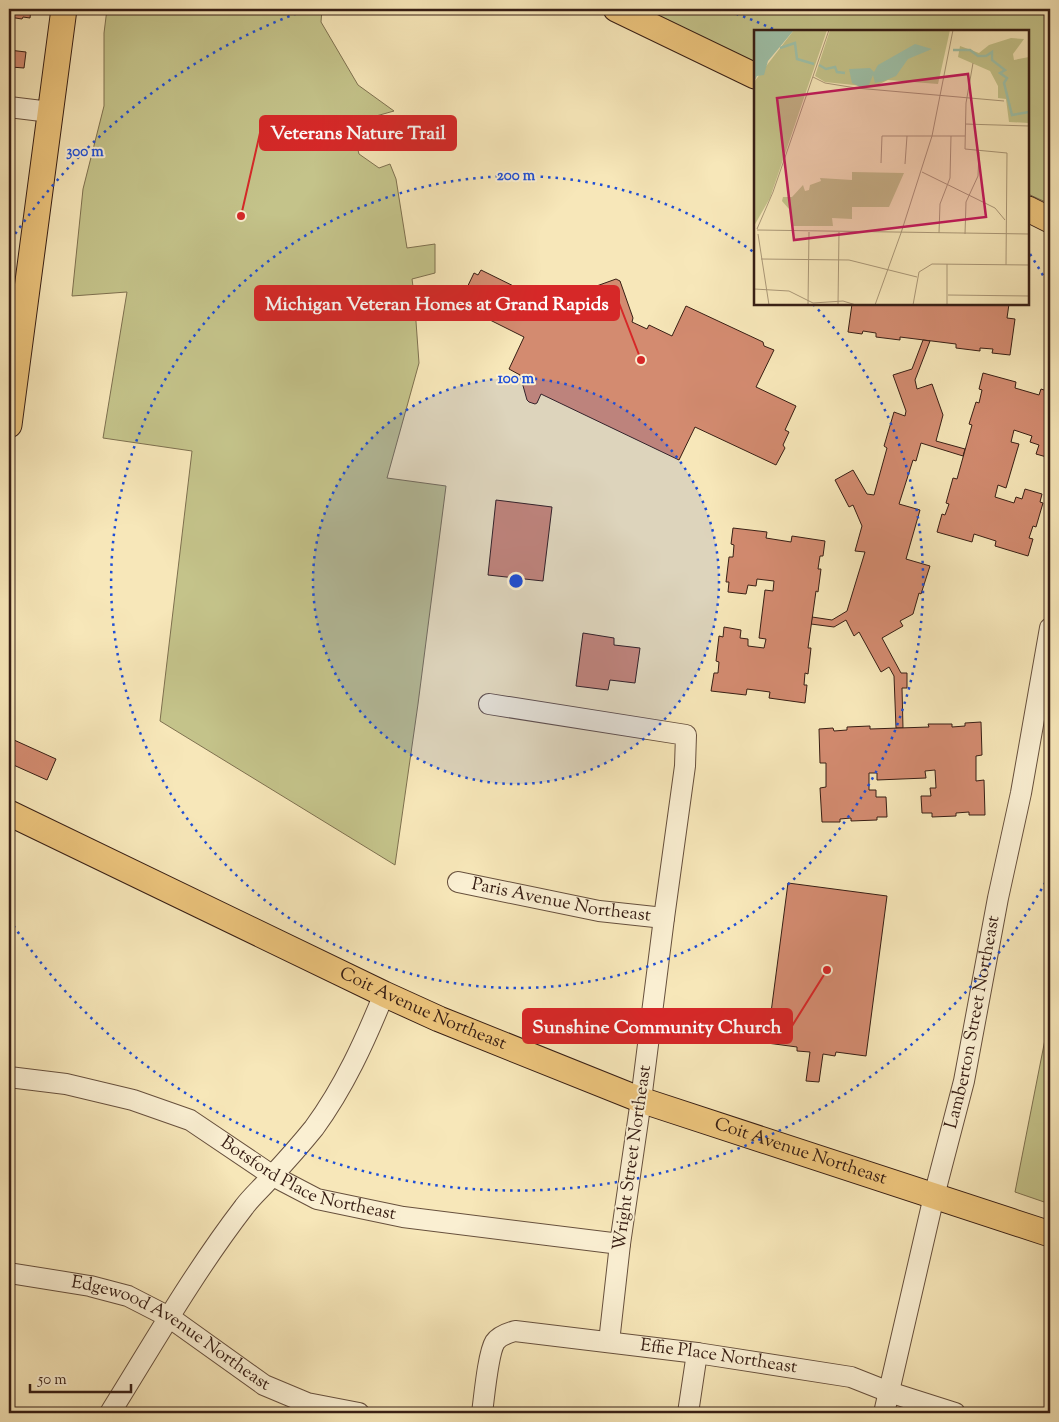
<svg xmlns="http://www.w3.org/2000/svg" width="1059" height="1422" font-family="'Sorts Mill Goudy',serif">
<rect width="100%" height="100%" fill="#f7e7b9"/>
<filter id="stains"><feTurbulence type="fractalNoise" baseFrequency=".004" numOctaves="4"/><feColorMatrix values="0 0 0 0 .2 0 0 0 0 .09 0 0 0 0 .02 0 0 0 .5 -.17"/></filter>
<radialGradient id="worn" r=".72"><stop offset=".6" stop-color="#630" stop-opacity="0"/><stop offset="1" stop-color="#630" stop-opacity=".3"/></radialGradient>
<g fill="#c4c38a" stroke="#7e704f">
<path d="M107,9H322L321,22L358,85L394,111L351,123L359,154L379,168L390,164L396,179L407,248L435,244V273L412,279L414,294L419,363L387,478L446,486L418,704L395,865L160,721L192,451L103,438L127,292L72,296L83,189L104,106V33Z"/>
<path d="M645,9H1050V204L1028,194V31H755V62Z"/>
<path d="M1050,1014V1204L1015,1192Z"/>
</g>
<g fill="#d38b70" stroke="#371e14">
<path d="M10,9H31L30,18L23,17L22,19L9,17Z"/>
<path d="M9,50L26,52L24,68L11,67V69L9,68Z"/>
<path d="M481,270L554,306L560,296L566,297L616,279L620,281L633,318L632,322L647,329L649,325L672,336L686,306L763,342L764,346L774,350L756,387L796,406L785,430L789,432L783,445L785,448L776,465L695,427L679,460L541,394L537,403L535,404L529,402L527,400L520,375L509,369L524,337L466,308L470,300L463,296L474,273L478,275Z"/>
<path d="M852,304H1009L1007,318L1015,319L1010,355L992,353L993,349L980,348V351L956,348V344L900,337V340L876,337V333L863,331L862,334L848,332Z"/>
<path d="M923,340L930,341L915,380L917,389L932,384L943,415L936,441L965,449L963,456L921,443L916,461L913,460L899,504L920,510L906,559L930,566L921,594L919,593L913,614L900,621L903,626L882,638L901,673H907V688H902L903,728H896L894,676L889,667L881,672L859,632L854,636L846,620L834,627L811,624L812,617L832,620L847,611L865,552L855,551L862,526L853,505L849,507L835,480L853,470L867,494L874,495L887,448L884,446L894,412L905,416L906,411L893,375L912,369Z"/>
<path d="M983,373L1016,382L1015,388L1039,395L1041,389L1050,392V458L1036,454L1039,445L1030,442L1032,436L1014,430L1011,442L1019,444L1006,488L998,485L995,497L1014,503L1016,497L1022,499L1025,489L1042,494L1040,502L1043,503L1036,527L1033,526L1029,538L1033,539L1028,556L995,546L996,541L974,534L972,542L937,532L942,514L945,515L949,504L946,503L953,478L957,479L972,425L969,424L976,402L979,403L982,390L979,389Z"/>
<path d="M496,500L552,507L543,581L488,575Z"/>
<path d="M733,528L767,532L766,538L791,542L792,536L825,541L823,556H820L818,569H821L818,592L816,591L808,648H811L808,674L805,673L804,685H807L805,703L769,698L770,692L747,689L746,695L711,691L714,673H718L719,662L716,661L719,636L723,637L724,627L741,630L740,638L748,639V646L764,648L766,639L759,638L765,590L773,591L774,581L757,579L756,586L748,585L746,594L728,592L729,582H726L729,557H733L734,545L731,544Z"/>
<path d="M583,633L614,638V645L640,648L635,683L610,680L608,690L576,686Z"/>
<path d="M981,722L982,755L976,756V781L984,780L985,815H969V812L956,813V816L932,817V813H922L921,796H931L930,788H936L935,770L925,771L926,778L877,780V773H869V790H876V797H886L887,817H877V820L851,821V818L840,819V822H822L820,788L826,787V763H820L819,729L833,728L834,731L847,730V727L870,726V729L929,727L928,724H952V727L965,726V723Z"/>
<path d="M14,740L56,759L47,780L9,763V750Z"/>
<path d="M788,883L887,896L866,1056L836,1052L835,1056L823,1054L819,1082L806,1081L810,1052L797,1051V1047L767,1043Z"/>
</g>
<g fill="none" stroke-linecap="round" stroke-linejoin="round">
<defs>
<g id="minor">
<path d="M9,107L50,112"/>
<path d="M489,704L686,735L685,766L664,918L641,1100L620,1244L609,1342"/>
<path id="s1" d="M458,882L599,911L664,918"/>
<path id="s2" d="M9,1077L66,1084L133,1100L190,1120L273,1176L317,1199L403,1217L620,1244"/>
<path id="s3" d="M9,1273L90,1286L128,1296L169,1317L264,1385L307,1403L359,1413"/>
<path d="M110,1413C153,1344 194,1272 244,1207C252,1196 263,1187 272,1176C286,1161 301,1144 314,1128C344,1087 365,1041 384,994"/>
<path id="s4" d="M482,1413C484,1399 488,1353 495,1342C499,1336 508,1333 515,1331L697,1353L851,1377L889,1392L955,1413"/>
<path d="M688,1413L697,1353"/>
<path id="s5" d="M884,1413L934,1196L964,1081L998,898L1021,793L1050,628"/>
</g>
<g id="major">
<path d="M616,9L755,76"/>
<path d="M1028,209L1050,220"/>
<path d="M9,425L64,9"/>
<path id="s6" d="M9,813L384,994L439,1019L641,1100L1050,1234"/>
</g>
</defs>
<use href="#minor" stroke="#67503d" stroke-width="22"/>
<use href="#major" stroke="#371e14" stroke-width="27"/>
<use href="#minor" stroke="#faefd2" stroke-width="20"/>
<use href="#major" stroke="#ecc47c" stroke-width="25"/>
</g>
<circle cx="516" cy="581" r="203" fill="#1d4ed8" fill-opacity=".12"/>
<g fill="none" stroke="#1d4ed8" stroke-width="2.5" stroke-dasharray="2.5 5">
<circle cx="516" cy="581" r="203"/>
<path d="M813 304A406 406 0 1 1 755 253"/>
<path d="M1049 876A609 609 0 0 1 11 922M11 240A609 609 0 0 1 303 11M729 11A609 609 0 0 1 773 29M1030 254A609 609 0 0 1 1049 286"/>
</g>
<g text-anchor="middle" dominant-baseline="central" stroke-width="4" stroke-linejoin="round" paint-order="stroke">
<g font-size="18" fill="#371e14" stroke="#faefd2">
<text stroke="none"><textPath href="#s1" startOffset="105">Paris Avenue Northeast</textPath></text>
<text stroke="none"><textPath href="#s6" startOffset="458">Coit Avenue Northeast</textPath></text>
<text stroke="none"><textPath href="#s5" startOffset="401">Lamberton Street Northeast</textPath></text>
<text stroke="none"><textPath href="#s6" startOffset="862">Coit Avenue Northeast</textPath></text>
<text transform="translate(633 1158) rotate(-82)">Wright Street Northeast</text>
<text stroke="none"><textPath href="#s2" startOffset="321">Botsford Place Northeast</textPath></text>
<text stroke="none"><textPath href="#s3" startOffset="176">Edgewood Avenue Northeast</textPath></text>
<text stroke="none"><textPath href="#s4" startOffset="301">Effie Place Northeast</textPath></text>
</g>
</g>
<g transform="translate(754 30)">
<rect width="275" height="275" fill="#f7e7b9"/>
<path d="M40,0H73L16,168L0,196V52ZM76,0H196L184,54L134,50L119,57L71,52L61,46ZM257,8L270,9L259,24L260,30L275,27V93L255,92L252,69L244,68V56L236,41L204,27L206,16L225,23L235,15ZM98,142L150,143L135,177H98V189L78,188L79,196H38L35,179L28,171L29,167H38L49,155L51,161L55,160L56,155L67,151L66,148L98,150Z" fill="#c4c38a"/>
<path d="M0,0H40L14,31L10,45L3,46L0,52ZM161,14L178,19L154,29L142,46L130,51L121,53L119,45L115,55L106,57L98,53L95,39L116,38L120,42L124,35Z" fill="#9ec1a9"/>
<path fill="none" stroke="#9ec1a9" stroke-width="2.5" d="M26,18L41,13L43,29L60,34M199,20H216L224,26H232L238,22V30L251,40L246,43L253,48L250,53L258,85L275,82M65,35L72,39L81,37L83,42L91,43"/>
<path fill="none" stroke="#aa9777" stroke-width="1" d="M219,33L212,73L211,119L253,123L252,235M59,47L71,53L102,58L250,71M211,94L275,96M127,133L128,106H211M151,134L153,106M168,142L241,178L251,190M3,199L19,162L75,0M3,200L275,204M147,203L178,106L199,0M185,203L186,174L196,148L197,106M4,204L15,275M211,204L212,172L224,146L225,122M7,229L95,230L163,247M193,234V275M0,259L35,261L59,273L89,271L102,275M194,265L275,266M54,275L55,202M84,275L85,202M121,275L147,203M159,275L165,242L178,234L275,235"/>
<path fill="#c2185b" fill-opacity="0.15" stroke="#c2185b" stroke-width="2.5" d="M214,44L232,187L40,210L23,68Z"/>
<rect width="275" height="275" fill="none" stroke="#371e14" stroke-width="2.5"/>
</g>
<circle cx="516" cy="581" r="8" fill="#1d4ed8" stroke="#faefd2" stroke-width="2.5"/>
<g font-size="15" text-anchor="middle" font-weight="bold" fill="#1d4ed8" stroke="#faefd2" stroke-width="4" stroke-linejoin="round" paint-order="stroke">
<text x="85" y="156">300 m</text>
<text x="516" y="180">200 m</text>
<text x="516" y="383">100 m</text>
</g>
<path fill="none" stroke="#d62828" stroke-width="2" d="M241 216L260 133M641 360L619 303M827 970L792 1026"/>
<g fill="#d62828" stroke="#faefd2" stroke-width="2">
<circle cx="241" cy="216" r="5"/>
<circle cx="641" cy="360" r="5"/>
<circle cx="827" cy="970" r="5"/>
</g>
<g fill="#d62828" stroke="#d62828" stroke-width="2">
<rect x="260" y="116" width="196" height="34" rx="5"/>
<rect x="255" y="286" width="364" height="34" rx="5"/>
<rect x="523" y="1009" width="269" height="34" rx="5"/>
</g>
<g font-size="19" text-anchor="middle" font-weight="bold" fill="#fff">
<text x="358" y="139">Veterans Nature Trail</text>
<text x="437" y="310">Michigan Veteran Homes at Grand Rapids</text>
<text x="657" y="1033">Sunshine Community Church</text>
</g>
<rect width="1059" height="1422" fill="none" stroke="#f7e7b9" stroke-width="30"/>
<rect x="10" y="10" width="1039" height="1402" fill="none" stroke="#371e14" stroke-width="2.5"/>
<rect x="15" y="15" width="1029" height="1392" fill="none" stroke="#371e14"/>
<path d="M30 1384v8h101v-8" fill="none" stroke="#371e14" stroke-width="2.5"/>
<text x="38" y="1384" font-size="15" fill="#371e14" stroke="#faefd2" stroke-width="4" paint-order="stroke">50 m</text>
<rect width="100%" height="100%" filter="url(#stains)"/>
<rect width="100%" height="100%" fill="url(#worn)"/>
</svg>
